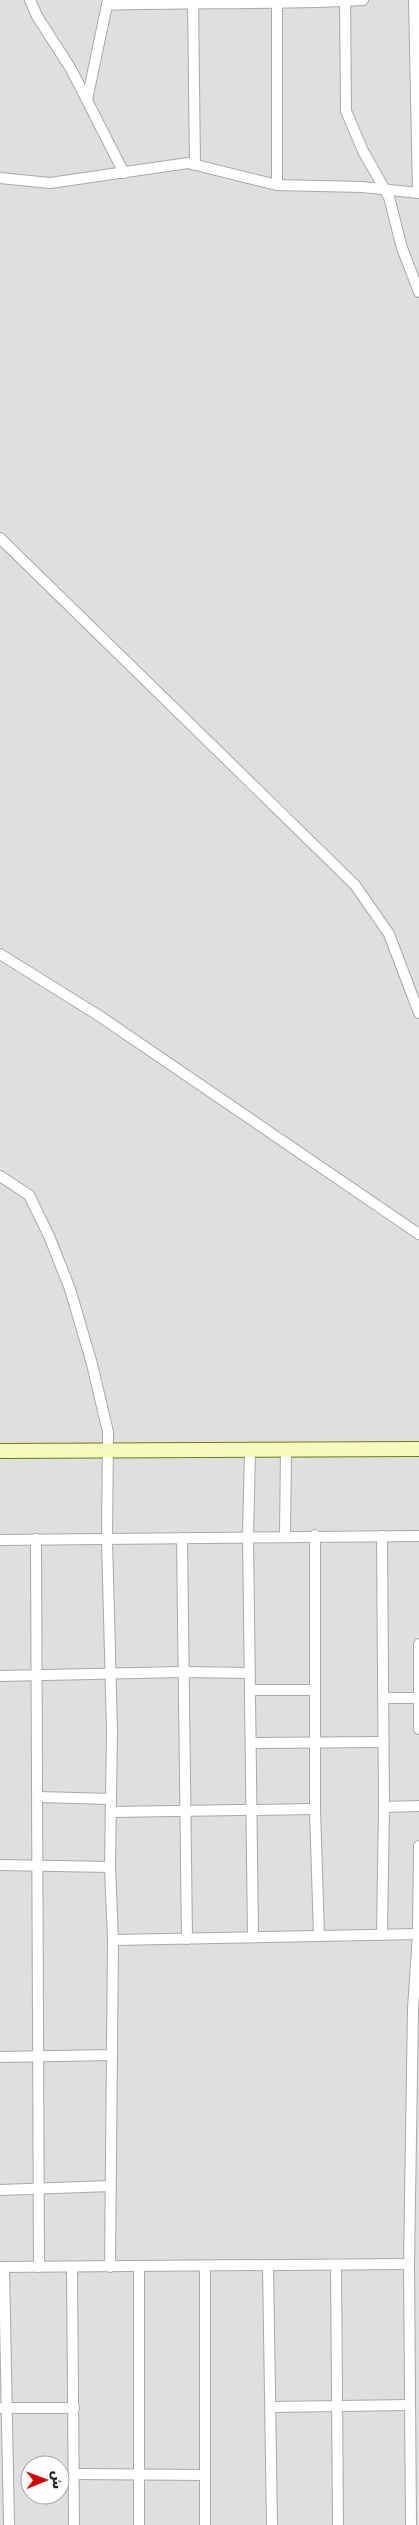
<svg xmlns="http://www.w3.org/2000/svg" width="419" height="2525" font-family="'DejaVu Sans',Vazirmatn,sans-serif">
<rect width="100%" height="100%" fill="#f2efe9"/>
<path fill="#e0dfdf" fill-rule="evenodd" d="M0,0H419V2525H0ZM30,2465H60V2495H30Z"/>
<g fill="none" stroke-linecap="round" stroke-linejoin="round">
<defs>
<g id="street">
<path d="M30,0L37,16L71,69L124,173"/>
<path d="M193,0L195,165"/>
<path d="M345,0L346,111L363,151L389,197L402,248L419,292"/>
<path d="M414,0L418,193"/>
<path d="M277,3V185"/>
<path d="M107,5C192,2 278,5 363,0"/>
<path d="M87,100L108,0"/>
<path d="M0,178L50,183L188,163L277,185L362,187L419,193"/>
<path d="M0,538L355,885L389,934L419,1013"/>
<path d="M0,954L98,1015L419,1234"/>
<path d="M0,1176L29,1195L49,1236L70,1289L92,1364L108,1432L107,1540L112,1730L110,1867L113,1940L110,2267"/>
<path d="M250,1450L248,1536L253,1936"/>
<path d="M315,1535V1809L319,1936"/>
<path d="M285,1536L286,1449"/>
<path d="M382,1536L384,1807L382,1935"/>
<path d="M182,1538L187,1939"/>
<path d="M36,1539L39,2267"/>
<path d="M0,1540L419,1536"/>
<path d="M419,1644V1729"/>
<path d="M0,1676L183,1672L250,1673"/>
<path d="M251,1690H315"/>
<path d="M384,1698H419"/>
<path d="M251,1743L383,1742"/>
<path d="M38,1797L111,1799"/>
<path d="M384,1807L419,1806"/>
<path d="M111,1812L315,1809"/>
<path d="M0,1865L110,1867"/>
<path d="M113,1940L419,1934"/>
<path d="M0,2057L111,2055"/>
<path d="M0,2190L110,2186"/>
<path d="M268,2265L272,2525"/>
<path d="M336,2265L338,2525"/>
<path d="M205,2266V2525"/>
<path d="M0,2267L409,2264"/>
<path d="M4,2267L9,2525"/>
<path d="M72,2267L74,2525"/>
<path d="M271,2407L410,2405"/>
<path d="M0,2408H74"/>
<path d="M75,2474L205,2475"/>
<path d="M139,2525V2266"/>
<path d="M411,2525L409,2264L413,2009L418,1934L419,1846"/>
</g>
<path id="secondary" d="M0,1451L419,1449"/>
</defs>
<use href="#street" stroke="#a9a9a9" stroke-width="12"/>
<use href="#secondary" stroke="#707d05" stroke-width="16"/>
<use href="#street" stroke="#fff" stroke-width="10"/>
<use href="#secondary" stroke="#f7fabf" stroke-width="14"/>
</g>
<g transform="translate(45 2480) rotate(89)"><circle r="24" fill="#ffffff" stroke="#a7a7a7"/>
<path d="M0-4L9 19L0 12L-9 19Z" fill="#d40000"/>
<text y="-8" font-size="14" font-weight="bold" text-anchor="middle" fill="#222222">ش</text>
</g>
</svg>
